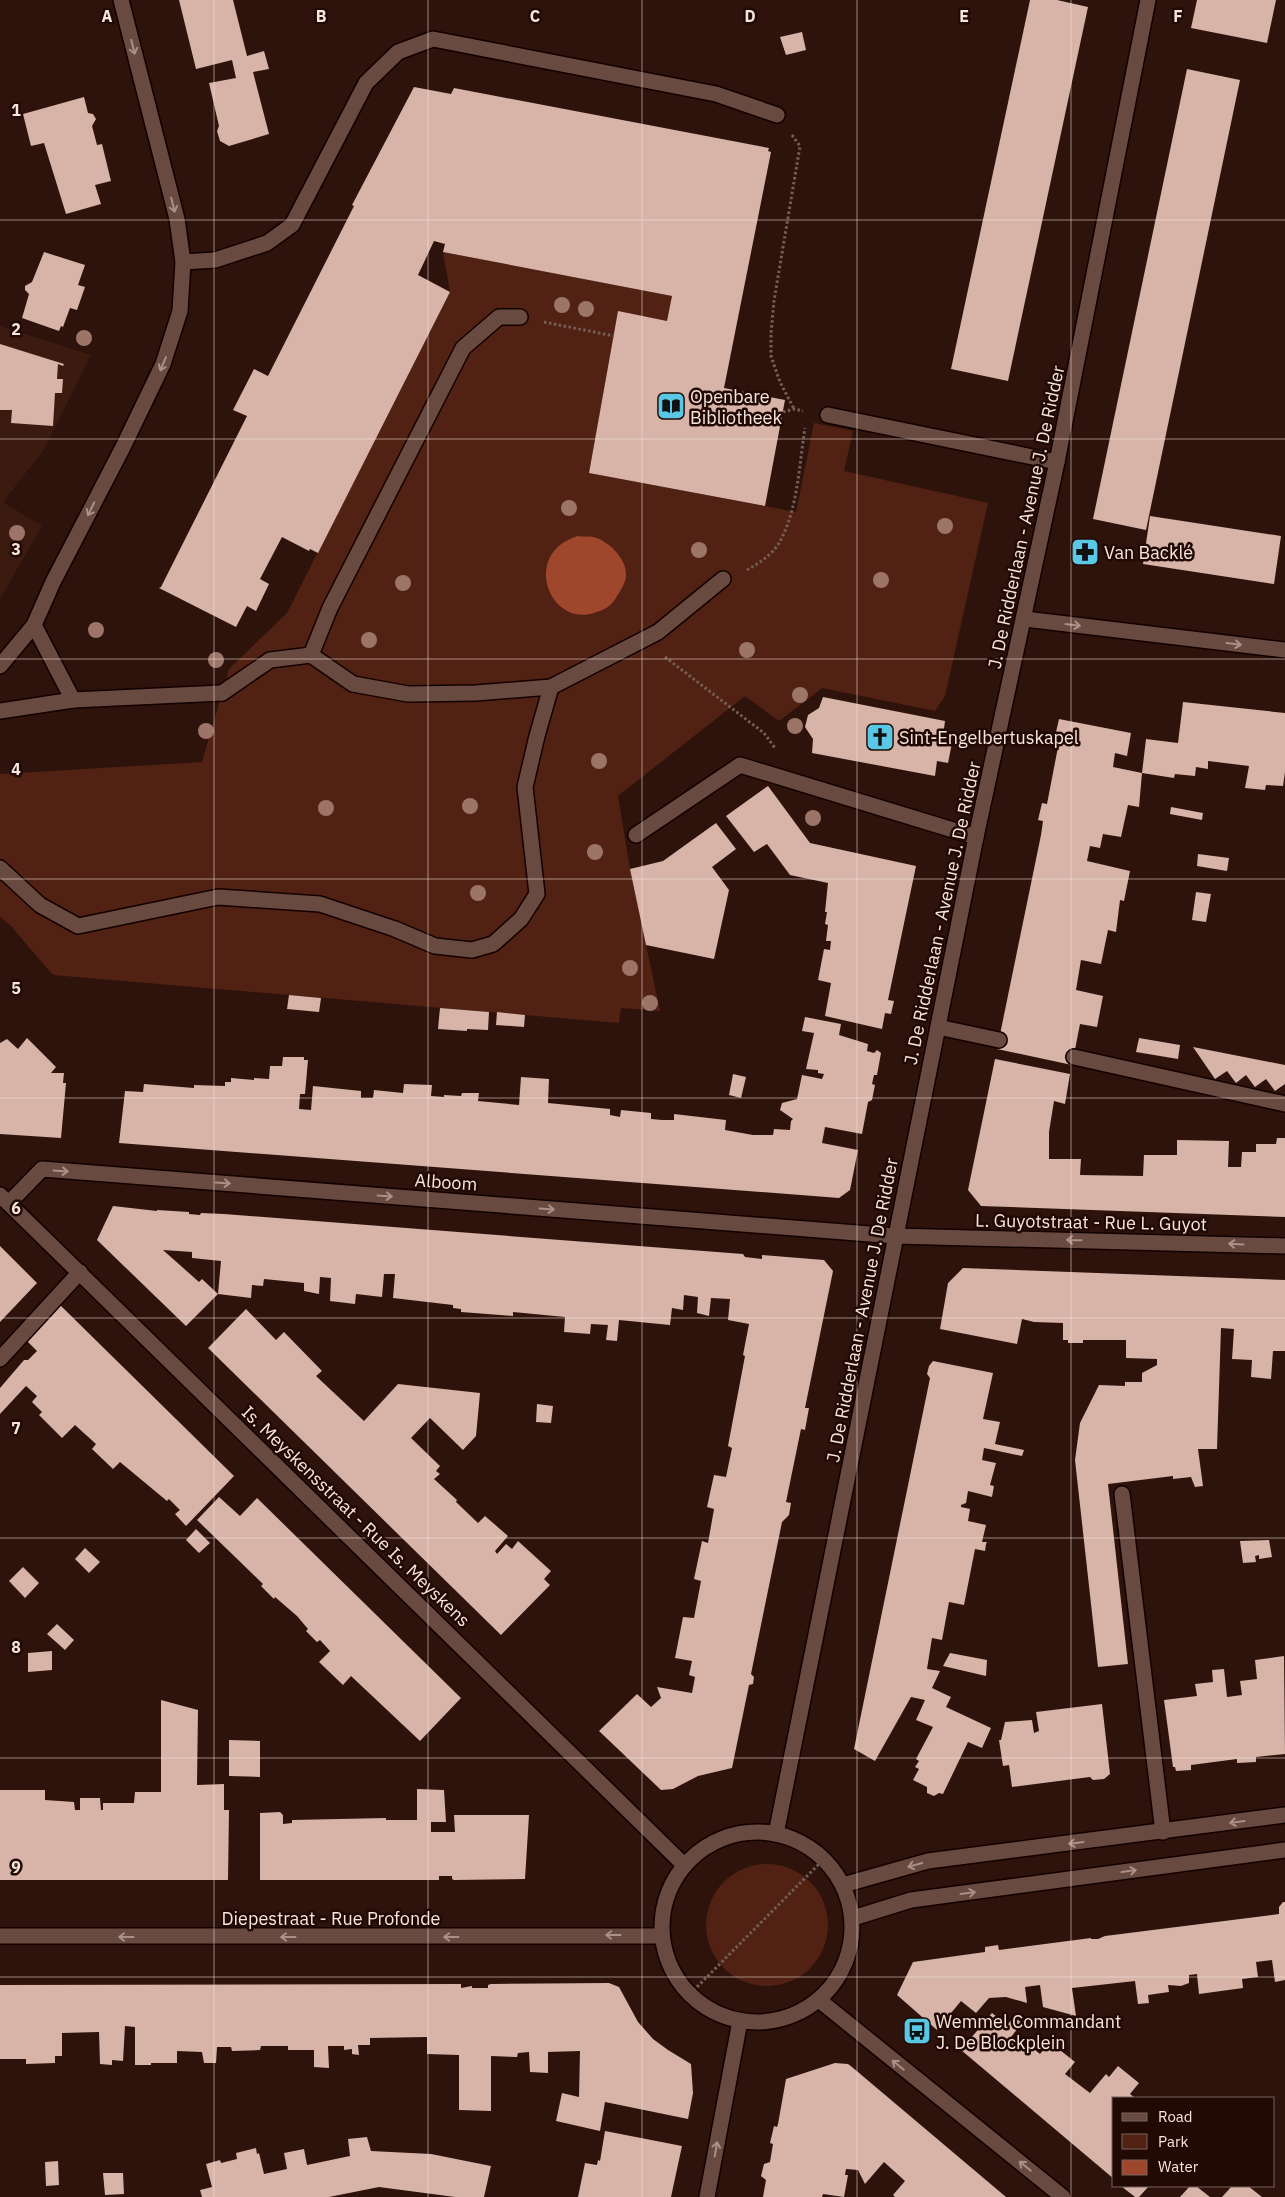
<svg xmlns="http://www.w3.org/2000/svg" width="1285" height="2197" font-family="'IBM Plex Sans',sans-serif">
<rect width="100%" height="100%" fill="#2d130b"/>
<path fill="#3b1a10" d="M0,326L91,355L45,448L3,502L42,526L0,599Z"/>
<g fill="#512213">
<path d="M443,252L672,296L667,321L618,312L589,473L796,512L814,423L853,431L844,471L988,503L945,696L935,711L822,688L779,721L745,696L618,796L630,869L660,1011L621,1008L619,1023L53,975L10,925L0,917V774L202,762L229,669L287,613L450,292Z"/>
<circle cx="767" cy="1925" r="61"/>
</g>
<path fill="#9e472c" d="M578,536C583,537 589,536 593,537C608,540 627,559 626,575C626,582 621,590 617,596C612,606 604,610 594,613C549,627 521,553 578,536Z"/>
<g fill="#d7b3a8">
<path d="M179,0H233L247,56L264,51L269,69L253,72L269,134L229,146L220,141L217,131L219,126L209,83L236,78L232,60L196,69Z"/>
<path d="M1030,0H1057L1088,7L1008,381L951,369Z"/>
<path d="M1197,0H1276L1267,43L1191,28Z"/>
<path d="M802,32L806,50L786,55L780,37Z"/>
<path d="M1187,69L1240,80L1146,530L1093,519Z"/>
<path d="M414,87L451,94L454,88L769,148L768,151L771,152L724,388L785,400L765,506L589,473L618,311L667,321L672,296L443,252L445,244L434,241L418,275L450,292L318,553L310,549L309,551L282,537L260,579L269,584L256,611L247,606L236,627L159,588L161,587L247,416L233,410L254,369L268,376L354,206L352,205Z"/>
<path d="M84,97L88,113L93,114L96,119L92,126L97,145L102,144L111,181L95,185L101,204L66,214L44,143L31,146L23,114Z"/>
<path d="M44,252L85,265L78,285L85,287L77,310L70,308L63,327L61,326L59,331L22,318L29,294L25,290V286L32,282Z"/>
<path d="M0,344L64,364L63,366L58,364L57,379H63L62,393H55L53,426L11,423L12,410H0Z"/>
<path d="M1150,516L1281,536L1274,584L1143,564Z"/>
<path d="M823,697L945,721L943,736L953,738L948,763L937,761L935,776L812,753L813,739L805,727L808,715L819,708Z"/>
<path d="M1183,702L1285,713V772L1283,786L1266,785L1265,790L1245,788L1249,766L1208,761V769L1196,767L1195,776L1175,774L1174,778L1142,773L1139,807L1128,805L1121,837L1103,834L1100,848L1090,846L1087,861L1130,871L1124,901L1120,900L1116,932L1108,930L1101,964L1081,960L1076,990L1103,996L1097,1027L1080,1024L1072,1065L997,1049L1041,835L1043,821L1038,820L1042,803L1047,804L1058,747L1054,741L1059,719L1131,733L1127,756L1115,753L1113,767L1142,773L1146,739L1178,743Z"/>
<path d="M768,786L810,843L916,866L888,1000L894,1001L891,1014L885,1013L882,1029L825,1016L831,983L818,980L824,949L830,950L831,941H826L828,925L825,924L827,912H825L828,883L790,875L767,844L754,852L726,816Z"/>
<path d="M1171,807L1203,813L1202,820L1170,814Z"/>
<path d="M716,823L736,849L712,867L729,890L714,959L646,945L630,869L663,861Z"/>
<path d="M1198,854L1229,858L1227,871L1197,866Z"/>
<path d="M1196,892L1211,894L1206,922L1192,920Z"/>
<path d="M289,995L321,998L319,1012L287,1009Z"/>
<path d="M440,1008L489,1012L488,1030L467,1029V1031L438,1029Z"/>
<path d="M497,1012L525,1015L524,1027L496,1025Z"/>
<path d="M805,1017L841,1024L839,1035L868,1044L867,1051L874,1053L877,1050L881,1053L877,1075H874L872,1084L875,1085L872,1100L868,1102L862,1134L825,1127L822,1143L858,1150L850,1190L839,1198L119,1143L125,1091L143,1092L144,1084L194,1088V1085L225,1086V1082H231V1078L254,1080V1078L269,1079L270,1066H282L283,1057H304V1060H308L305,1094H300L299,1109L311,1110L313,1086L361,1091V1098H373L374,1090L403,1093L404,1084L432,1085L431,1096L444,1097V1095L461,1096L462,1093H479L478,1101L519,1105L521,1077L549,1079L548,1103L610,1109V1115L620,1117L621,1110L651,1113V1119L662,1120H674V1114L726,1120L725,1130L753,1135H773L774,1129L790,1130L791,1121L793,1119L780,1110L782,1103L797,1099L802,1075L822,1079L824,1074L818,1073V1070L806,1069L814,1033L802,1031Z"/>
<path d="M27,1038L56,1067L51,1073H64L63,1083H66L61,1138L0,1134V1043L7,1039L18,1049Z"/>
<path d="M1139,1038L1180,1045L1178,1059L1136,1052Z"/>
<path d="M1193,1047L1285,1065V1084L1275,1091L1266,1079L1255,1087L1246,1075L1236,1083L1227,1071L1215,1079Z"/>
<path d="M995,1059L1070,1074L1065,1104L1054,1101L1049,1132V1159H1081L1080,1175L1143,1176L1144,1155H1177V1140L1229,1141L1228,1167H1241L1242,1152H1256V1144H1276L1277,1138H1285V1217L981,1206L968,1190Z"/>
<path d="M733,1074L746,1077L741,1098L729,1095Z"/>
<path d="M113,1206L157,1211V1210L189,1212V1214L200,1215L201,1213L224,1214L743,1254L745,1257L762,1259V1255L824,1260L833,1271L805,1408H809L805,1430L801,1429L786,1502L791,1503L789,1515L782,1522L751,1674L754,1677L753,1684L749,1685L732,1768L698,1776L673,1789L661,1790L599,1731L637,1694L651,1707L661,1698L657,1687L692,1693L695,1677L689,1675L692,1661L675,1658L683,1617L694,1618L701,1581L694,1579L702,1541L708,1543L714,1509L707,1507L714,1475L726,1477L732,1448L728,1446L745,1356L743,1355L749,1324L728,1320L730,1299L711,1298L709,1316L697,1313L698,1297L684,1295L683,1310L672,1308L670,1325L619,1320L617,1341L606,1340L608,1325L591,1324L590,1334L564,1332L565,1317L513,1312V1316L461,1312V1309L453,1308V1305L393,1298L395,1274H384L382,1297L356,1294L355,1304L330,1301L331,1278L320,1277L319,1294L304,1291V1283L264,1279L263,1286L252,1285L251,1298L218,1294L221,1261L192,1258V1252L163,1250L199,1282L202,1279L218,1294L186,1326L97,1240Z"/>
<path d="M0,1246L37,1283L0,1322Z"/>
<path d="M963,1268L1285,1280V1351H1273L1271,1379L1251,1377L1252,1360L1232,1359L1234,1329L1221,1328L1217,1449H1198L1203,1486L1195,1487L1191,1477L1173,1479V1476L1108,1484L1128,1664L1098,1667L1075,1460L1080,1423L1099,1385L1125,1386V1382H1142V1373L1157,1365V1359L1126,1358V1340H1083V1343H1068V1340H1063V1323L1034,1322L1022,1319L1017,1344L940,1329L948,1283Z"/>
<path d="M60,1305L234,1476L186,1526L175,1514L180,1510L169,1499L167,1501L120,1462L113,1469L92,1449L96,1444L75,1425L62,1438L39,1415L42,1412L32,1402L37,1396L26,1386L0,1414V1388L24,1360H28L37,1351L27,1341Z"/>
<path d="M246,1309L276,1340L284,1332L322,1371L316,1376L364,1421L398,1384L480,1393L476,1436L463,1450L430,1418L411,1438L440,1466L436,1471L440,1474L434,1479L457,1500L456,1502L478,1523L485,1516L508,1536L495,1551L497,1554L506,1544L512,1549L518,1541L551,1571L544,1579L550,1585L501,1635L208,1348Z"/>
<path d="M933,1361L993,1373L983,1419L1000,1422L995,1444L1024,1450L1022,1456L984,1448L982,1460L996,1463L990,1485L994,1486L992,1497L968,1491L966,1503L961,1505V1507L970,1509L968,1521L986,1525L982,1542H987L986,1544L985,1551L975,1549L964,1605L949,1602L942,1640L932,1638L927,1669L940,1671L932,1688L951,1697L946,1707L991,1728L982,1748L968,1742L943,1794L939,1793L934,1796L927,1793V1787L913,1780L919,1769L915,1767L919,1761L916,1759L933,1727L916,1720L925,1700L911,1697L875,1761L854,1749L930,1378L927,1374L929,1366Z"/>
<path d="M537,1404L553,1406L551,1423L536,1422Z"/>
<path d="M219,1497L240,1516L257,1498L461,1698L420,1741L351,1676L343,1685L319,1662L330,1651L320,1640L317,1642L306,1631L308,1629L297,1616L275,1597L274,1599L261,1586L263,1584L197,1520Z"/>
<path d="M196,1529L210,1543L199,1553L186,1540Z"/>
<path d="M1269,1540L1272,1557L1259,1559V1555L1255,1556L1256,1562L1243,1563L1240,1541Z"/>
<path d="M85,1548L100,1562L89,1573L75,1559Z"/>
<path d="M23,1567L39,1583L25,1598L9,1581Z"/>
<path d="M57,1624L74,1640L65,1650L47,1634Z"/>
<path d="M52,1651V1670L28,1672V1653Z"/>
<path d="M950,1653L987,1660L986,1676L943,1666Z"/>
<path d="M1284,1656L1285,1754L1256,1757V1762L1237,1763V1759L1191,1765V1770L1176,1771L1175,1767H1173L1164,1700L1197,1696L1195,1684L1213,1682L1212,1670L1224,1669L1227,1697L1242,1695L1240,1681L1257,1679L1255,1660Z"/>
<path d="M161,1700L198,1710L197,1785L224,1784V1810H229L228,1880H0V1790H45V1800L74,1802L75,1810H80V1798H100L101,1810H103V1803H134L135,1792H161Z"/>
<path d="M1102,1704L1110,1774L1104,1779L1093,1780L1090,1777L1012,1787L1009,1765L1003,1766L999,1740H1001L1005,1722L1032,1720L1034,1733L1039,1731L1036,1712Z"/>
<path d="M229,1740L260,1741V1777L229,1776Z"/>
<path d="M417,1789L444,1790L446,1822H431V1832H455L454,1815H529L525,1879L454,1880L452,1879V1876H439V1880H260V1813L280,1812L283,1815V1824L292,1823V1820L386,1818V1820H417Z"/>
<path d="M1283,1902H1285V1980L1275,1982L1272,1960L1256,1962L1258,1977L1242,1979L1243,1988L1199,1994L1197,1974L1189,1975V1983L1181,1986L1168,1985L1169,1992L1148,1995L1149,2003L1138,2004L1135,1981L1072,1988L1076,2016L1043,2007L1040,1985L1025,1987L1027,2003L1006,1997L989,1998L976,2013L961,2001L937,2030L897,1995L913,1962L985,1952V1947L998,1945L999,1950L1091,1938V1939H1098L1105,1936L1279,1914V1907Z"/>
<path d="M609,1983L619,1987L638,2022L653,2039L668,2050L691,2064L693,2093L688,2119L605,2102L600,2131L556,2121L562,2093L579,2097L580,2051L548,2052V2073L530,2072L529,2052L518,2053L517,2057L491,2056V2111L459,2110V2055L427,2054V2037L370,2038V2045H358L359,2055L352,2054V2049L344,2050V2046H328L329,2068L314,2067V2050H288V2046H261L260,2050L232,2051L231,2047H217L216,2063H204L202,2052L177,2051V2063H151V2065H135V2027L125,2026L123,2061L112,2060V2065L100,2064L99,2032L62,2033V2056H55V2063L26,2064V2059H0V1985L461,1984V1988L472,1986V1988H488V1985L491,1984Z"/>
<path d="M992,2013L1007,2025L1014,2017L1022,2023L1011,2037L1025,2049L1029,2045L1040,2054L1050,2042L1075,2062L1065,2074L1090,2093L1106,2074L1109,2077L1118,2066L1139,2083L1130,2094L1135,2098H1114V2179L961,2050Z"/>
<path d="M835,2063L848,2064L852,2067L1006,2197H895L893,2195L905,2181L884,2162L865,2184L858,2170L846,2169L845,2175H848L844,2197L823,2194L822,2197H763L766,2180L761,2176L764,2164L770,2162L773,2144L770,2143L774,2126L777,2127L778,2124L786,2079Z"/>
<path d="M605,2131L682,2146L671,2197H578L585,2163L597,2165L598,2160L600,2161Z"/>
<path d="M367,2137L371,2151L431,2154L491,2166L484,2197H455L379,2187L329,2197H202L200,2190L212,2187L206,2164L220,2160L221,2163L237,2159L236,2153L256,2148L257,2154L259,2153L264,2174L287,2169L284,2153L304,2149L307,2165L350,2156L348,2139Z"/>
<path d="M58,2161L59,2185L46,2186L45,2162Z"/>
<path d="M103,2173H123L124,2194L105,2195Z"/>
<path d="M1121,2186H1149L1139,2197H1135Z"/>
<path d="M1190,2186H1196L1210,2197H1180Z"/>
<path d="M1232,2186H1248L1262,2197H1222Z"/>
</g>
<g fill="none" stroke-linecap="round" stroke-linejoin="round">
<defs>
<g id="lane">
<path d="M828,415L1057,462"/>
<path d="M34,625L73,700L222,693"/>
<path d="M0,711L73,700"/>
<path d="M636,835L740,765L976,837"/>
<path d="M938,1027L999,1040"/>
<path d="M1074,1057L1285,1104"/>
<path d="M0,1359L80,1272"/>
<path d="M1122,1494L1163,1832"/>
</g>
<g id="street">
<path d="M183,262L215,260L267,243L292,225L366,83L398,52L433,39L716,94L777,115"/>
<path d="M1025,619L1285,650"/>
<path d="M311,655L330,608L463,348L499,317H520"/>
<path d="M0,666L34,625L53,582L123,447L163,364L180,311L183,262L177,219L121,0"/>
<path d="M222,693L270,660L311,655L353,684L408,694L476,693L551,687L658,632L723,579"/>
<path d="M0,868L40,905L78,926L218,897L320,904L395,929L435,946L472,950L493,944L521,919L537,894L525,787L537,736L551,687"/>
<path d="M9,1203L42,1169L895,1236L1285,1246"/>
<path d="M776,1834L976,837L1057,462L1148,0"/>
<path d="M707,2197L740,2021"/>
</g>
<g id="secondary">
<path d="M0,1195L684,1865"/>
<circle cx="757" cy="1927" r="95"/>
<path d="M843,1885L928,1861L1285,1815"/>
<path d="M853,1918L911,1900L1285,1850"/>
<path d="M0,1936H662"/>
<path d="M819,2000L1063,2197"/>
</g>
</defs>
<use href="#lane" stroke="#130100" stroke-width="18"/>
<use href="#street" stroke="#130100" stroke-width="18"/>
<use href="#secondary" stroke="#130100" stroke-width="18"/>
<g stroke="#755e56" stroke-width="3" stroke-dasharray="2.5 2.5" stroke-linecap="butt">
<path d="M792,135L800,146L774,301L771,333V356L780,382L794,409"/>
<path d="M544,322L614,336"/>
<path d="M783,412L794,409L803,411"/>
<path d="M747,570C759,563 772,555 779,543C798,510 799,465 805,428"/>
<path d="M665,657L764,733L775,748"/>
<path d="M690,1994L824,1859"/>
</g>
<use href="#lane" stroke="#694a41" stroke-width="15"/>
<use href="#street" stroke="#694a41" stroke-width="15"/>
<use href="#secondary" stroke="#694a41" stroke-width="15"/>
</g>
<g fill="#9c7568">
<circle cx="562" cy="305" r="8"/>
<circle cx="586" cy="309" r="8"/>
<circle cx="84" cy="338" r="8"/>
<circle cx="569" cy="508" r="8"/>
<circle cx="945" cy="526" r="8"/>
<circle cx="17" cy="533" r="8"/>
<circle cx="699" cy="550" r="8"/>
<circle cx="881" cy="580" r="8"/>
<circle cx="403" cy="583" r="8"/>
<circle cx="96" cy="630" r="8"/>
<circle cx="369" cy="640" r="8"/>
<circle cx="747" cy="650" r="8"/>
<circle cx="216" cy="660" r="8"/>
<circle cx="800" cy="695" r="8"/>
<circle cx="795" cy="726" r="8"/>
<circle cx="206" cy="731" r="8"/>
<circle cx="599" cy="761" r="8"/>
<circle cx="470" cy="806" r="8"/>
<circle cx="326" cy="808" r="8"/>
<circle cx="813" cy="818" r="8"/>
<circle cx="595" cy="852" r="8"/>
<circle cx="478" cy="893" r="8"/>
<circle cx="630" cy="968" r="8"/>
<circle cx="650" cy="1003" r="8"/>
</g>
<defs><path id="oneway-shaft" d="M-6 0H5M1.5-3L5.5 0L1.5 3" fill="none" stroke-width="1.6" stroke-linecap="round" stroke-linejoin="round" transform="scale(1.25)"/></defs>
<g stroke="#a99088">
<use href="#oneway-shaft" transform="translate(133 47) rotate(76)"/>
<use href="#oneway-shaft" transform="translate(173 205) rotate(76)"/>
<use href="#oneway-shaft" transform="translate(163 364) rotate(113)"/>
<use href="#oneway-shaft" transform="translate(91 509) rotate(116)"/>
<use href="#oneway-shaft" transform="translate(1073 625) rotate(7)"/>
<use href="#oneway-shaft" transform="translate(1234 644) rotate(7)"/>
<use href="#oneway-shaft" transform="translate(61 1171) rotate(4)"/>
<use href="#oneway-shaft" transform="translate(223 1183) rotate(4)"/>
<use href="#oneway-shaft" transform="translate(385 1196) rotate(4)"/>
<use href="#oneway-shaft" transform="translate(547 1209) rotate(4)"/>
<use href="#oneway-shaft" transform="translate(1074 1240) rotate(-179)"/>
<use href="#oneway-shaft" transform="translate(1236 1244) rotate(-177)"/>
<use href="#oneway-shaft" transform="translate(1237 1822) rotate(172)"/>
<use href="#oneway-shaft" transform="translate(1076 1843) rotate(173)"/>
<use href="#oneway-shaft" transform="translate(915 1865) rotate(165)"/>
<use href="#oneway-shaft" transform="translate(1129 1871) rotate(-8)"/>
<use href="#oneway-shaft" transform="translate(968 1893) rotate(-8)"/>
<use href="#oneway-shaft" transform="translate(613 1935) rotate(-180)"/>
<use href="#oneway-shaft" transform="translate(126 1937) rotate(-180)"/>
<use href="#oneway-shaft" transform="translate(288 1937) rotate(180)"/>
<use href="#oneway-shaft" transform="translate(451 1937) rotate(180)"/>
<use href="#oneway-shaft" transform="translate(898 2065) rotate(-141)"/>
<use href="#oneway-shaft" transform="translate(716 2149) rotate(-80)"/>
<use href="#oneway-shaft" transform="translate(1025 2166) rotate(-141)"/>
</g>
<path fill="none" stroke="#f8e5df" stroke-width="1" stroke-opacity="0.55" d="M214,0V2197M428,0V2197M642,0V2197M857,0V2197M1071,0V2197M0,220H1285M0,439H1285M0,659H1285M0,879H1285M0,1098H1285M0,1318H1285M0,1538H1285M0,1758H1285M0,1977H1285"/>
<defs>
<symbol id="library-square" viewBox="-11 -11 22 22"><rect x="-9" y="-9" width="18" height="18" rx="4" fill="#5ac8e5" stroke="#220a04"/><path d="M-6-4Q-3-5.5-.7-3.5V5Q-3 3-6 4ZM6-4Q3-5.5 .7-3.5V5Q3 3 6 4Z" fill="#111"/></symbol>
<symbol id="pharmacy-square" viewBox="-11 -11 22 22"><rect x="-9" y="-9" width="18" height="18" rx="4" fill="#5ac8e5" stroke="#220a04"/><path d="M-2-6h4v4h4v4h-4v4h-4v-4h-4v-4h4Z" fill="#111"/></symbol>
<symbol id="church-square" viewBox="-11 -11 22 22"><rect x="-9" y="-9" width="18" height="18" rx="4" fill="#5ac8e5" stroke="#220a04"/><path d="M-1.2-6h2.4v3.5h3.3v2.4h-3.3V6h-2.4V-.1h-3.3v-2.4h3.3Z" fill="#111"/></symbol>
<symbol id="bus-square" viewBox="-11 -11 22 22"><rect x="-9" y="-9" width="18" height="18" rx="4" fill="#5ac8e5" stroke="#220a04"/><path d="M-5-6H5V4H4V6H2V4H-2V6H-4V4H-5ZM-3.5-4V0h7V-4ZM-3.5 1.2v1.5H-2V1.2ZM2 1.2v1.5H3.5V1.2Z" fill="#111"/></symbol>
</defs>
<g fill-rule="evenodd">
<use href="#library-square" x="655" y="390" width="32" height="32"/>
<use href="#pharmacy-square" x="1069" y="536" width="32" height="32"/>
<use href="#church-square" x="864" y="721" width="32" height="32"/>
<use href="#bus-square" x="901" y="2015" width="32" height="32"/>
</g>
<g text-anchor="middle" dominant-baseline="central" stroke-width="5" stroke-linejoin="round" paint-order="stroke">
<g font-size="18" fill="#f8e5df" stroke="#220a04" text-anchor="start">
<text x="690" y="396">Openbare<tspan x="690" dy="21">Bibliotheek</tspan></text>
<text x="1104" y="552">Van Backlé</text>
<text x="899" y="737">Sint-Engelbertuskapel</text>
<text x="936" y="2021">Wemmel Commandant<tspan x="936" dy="21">J. De Blockplein</tspan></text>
</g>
<g font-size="18" fill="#f8e5df" stroke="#220a04">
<text transform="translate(1026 517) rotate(-78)">J. De Ridderlaan - Avenue J. De Ridder</text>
<text transform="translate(942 913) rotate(-78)">J. De Ridderlaan - Avenue J. De Ridder</text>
<text transform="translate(446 1182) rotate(4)">Alboom</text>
<text transform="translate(1091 1222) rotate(1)">L. Guyotstraat - Rue L. Guyot</text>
<text transform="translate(862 1310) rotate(-79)">J. De Ridderlaan - Avenue J. De Ridder</text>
<text transform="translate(356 1516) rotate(44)">Is. Meyskensstraat - Rue Is. Meyskens</text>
<text x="331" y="1918">Diepestraat - Rue Profonde</text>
</g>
</g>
<g font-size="16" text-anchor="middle" font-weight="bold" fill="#f8e5df" stroke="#220a04" stroke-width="5" stroke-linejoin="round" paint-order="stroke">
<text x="107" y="22">A</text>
<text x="321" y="22">B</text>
<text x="535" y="22">C</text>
<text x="750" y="22">D</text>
<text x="964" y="22">E</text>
<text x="1178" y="22">F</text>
<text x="16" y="116">1</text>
<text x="16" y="335">2</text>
<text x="16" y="555">3</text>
<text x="16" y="775">4</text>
<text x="16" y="994">5</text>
<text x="16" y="1214">6</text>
<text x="16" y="1434">7</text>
<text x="16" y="1653">8</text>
<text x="16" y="1873">9</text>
</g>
<rect x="1112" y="2097" width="162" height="90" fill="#220a04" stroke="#78625c"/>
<rect x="1122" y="2113" width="25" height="8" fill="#694a41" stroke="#78625c"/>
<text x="1158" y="2122" font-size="15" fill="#f8e5df">Road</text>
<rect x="1122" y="2134" width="25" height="15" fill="#512213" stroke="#78625c"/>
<text x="1158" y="2147" font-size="15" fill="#f8e5df">Park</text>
<rect x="1122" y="2160" width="25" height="15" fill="#9e472c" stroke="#78625c"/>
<text x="1158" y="2172" font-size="15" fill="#f8e5df">Water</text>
</svg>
